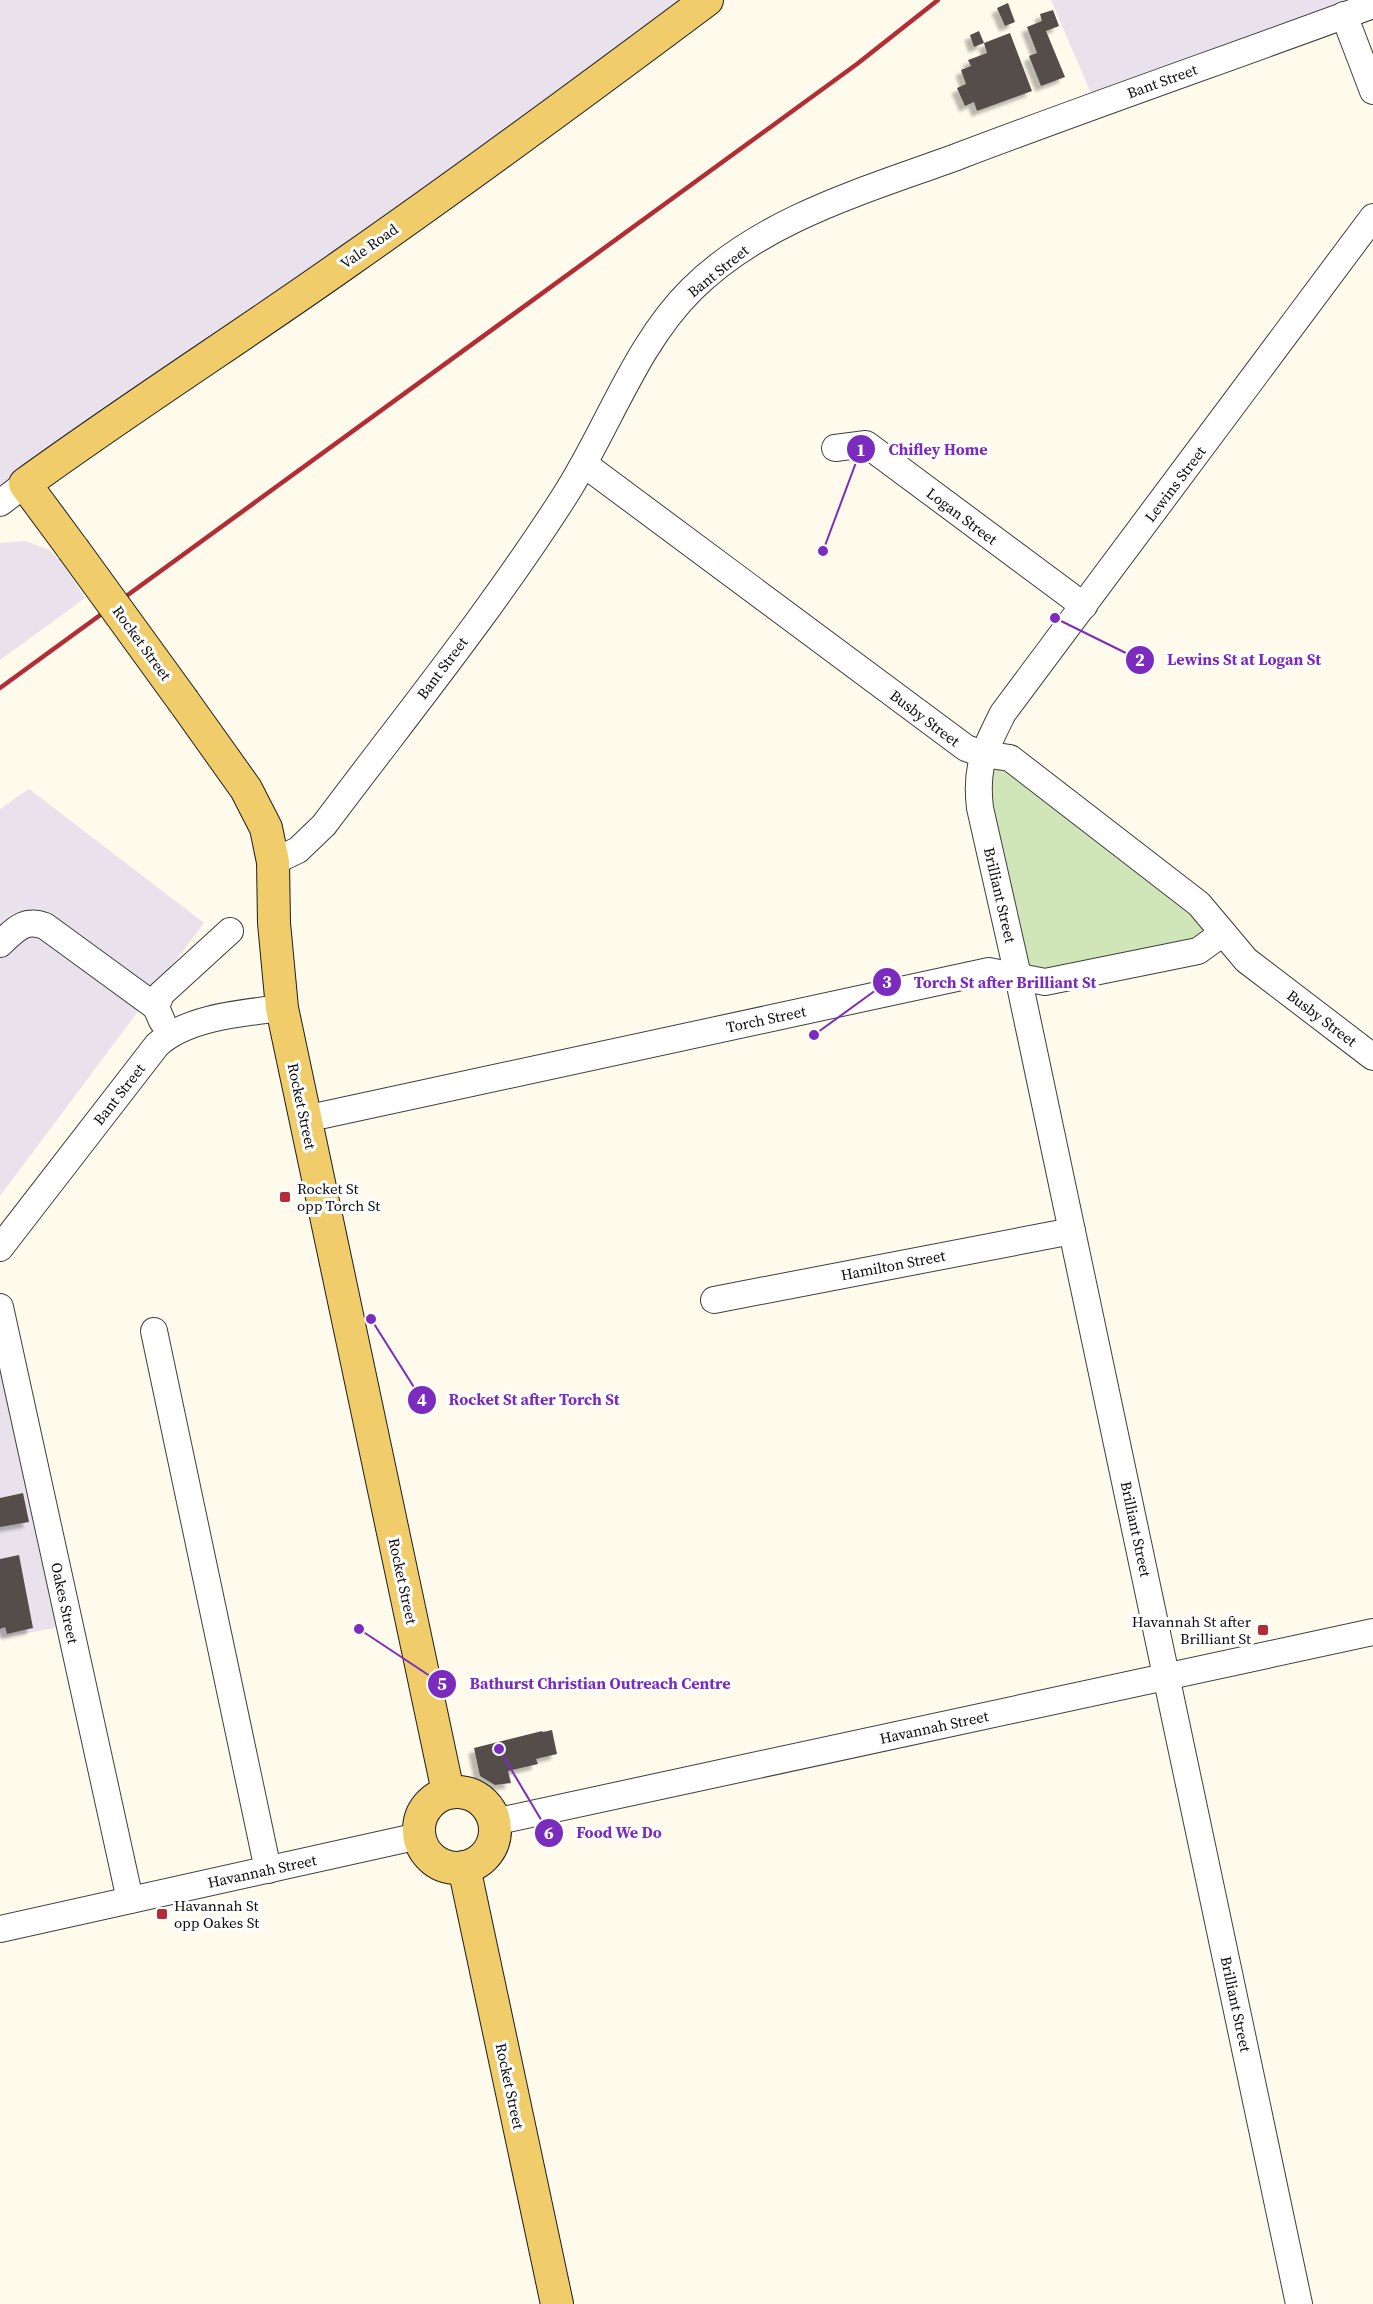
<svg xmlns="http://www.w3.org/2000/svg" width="1373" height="2304" font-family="'Source Serif 4',serif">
<defs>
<filter id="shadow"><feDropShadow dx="-5.5" dy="5.5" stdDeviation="1.5" flood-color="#0004"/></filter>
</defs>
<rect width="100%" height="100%" fill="#fefaec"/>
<g fill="#e9e1eb">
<path d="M0,0H707L0,503Z"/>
<path d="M1051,0H1350L1093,98Z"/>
<path d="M25,541L48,549L61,561L85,598L0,660V543Z"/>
<path d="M29,789L204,923L0,1196V809Z"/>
<path d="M0,1307L70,1625L0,1638Z"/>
</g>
<path fill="#d1e6b8" d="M1010,758L1223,933L1018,976L978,775Z"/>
<g fill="#544d49" filter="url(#shadow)">
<path d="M1008,3L1015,22L1005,26L997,8Z"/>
<path d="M1053,10L1059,26L1046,31L1065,77L1041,86L1029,56L1037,53L1027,27L1042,21L1040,14Z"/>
<path d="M979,31L984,43L1010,33L1032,91L977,111L974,102L965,106L957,88L966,84L961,70L971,66L968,60L987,53L984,43L974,47L970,35Z"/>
<path d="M23,1493L29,1522L0,1527V1498Z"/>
<path d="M19,1555L33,1628L7,1634L5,1627L0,1629V1559Z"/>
<path d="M552,1730L557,1754L536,1759L538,1764L508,1771L511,1783L495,1785L480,1776L474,1748L542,1731L543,1732Z"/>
</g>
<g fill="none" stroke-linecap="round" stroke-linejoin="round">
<defs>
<g id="minor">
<path d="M1344,15L1373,91"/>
<path d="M835,448L866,444L1084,606"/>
<path d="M584,464L966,748L983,754L1010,758L1199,904L1246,960L1373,1057"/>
<path d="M0,503L25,484"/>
<path d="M273,862L298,850L324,825C405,717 491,611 564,497C607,431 635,345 692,289C764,218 867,190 959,156C1096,104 1235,56 1373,5"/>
<path d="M0,944C15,930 24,918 45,926L156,1007"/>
<path d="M162,1021L156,1007L161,994L230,931"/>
<path d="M305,1119L989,971L1045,982L1198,951L1223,933"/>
<path d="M0,1248L157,1045C187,1017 243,1013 282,1008"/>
<path d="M714,1300L1072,1231"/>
<path d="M0,1307L130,1900"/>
<path d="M154,1331L268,1870"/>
<path d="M494,1822L1373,1632"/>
<path d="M0,1929L419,1836"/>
<path d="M1299,2304L1018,976L980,808C975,766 985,749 1003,713L1373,217"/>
</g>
<g id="major">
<path d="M73,549L25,484C131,407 241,337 347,262C469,177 588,89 707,0"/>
<path d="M184,702L246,789L266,828L273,862L274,923L282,1008L448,1792"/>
<circle cx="457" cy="1830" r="38"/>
<path d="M464,1867L557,2304"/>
</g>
</defs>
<use href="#minor" stroke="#3f3f3f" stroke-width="28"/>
<use href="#major" stroke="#1d1d1d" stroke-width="34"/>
<use href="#minor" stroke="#fff" stroke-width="26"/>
<use href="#major" stroke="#f0cd6a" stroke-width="32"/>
<path stroke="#b42d36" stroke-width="4.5" d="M0,688L857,64L938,0"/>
<defs>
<path id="major-bridge" d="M73,549L184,702"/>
</defs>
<use href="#major-bridge" stroke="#1d1d1d" stroke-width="34" stroke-linecap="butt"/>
<use href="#major-bridge" stroke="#f0cd6a" stroke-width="32"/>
</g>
<g fill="#b42d36" stroke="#fff" stroke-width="2">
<rect x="279" y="1191" width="12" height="12" rx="3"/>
<rect x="1257" y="1624" width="12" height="12" rx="3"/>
<rect x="156" y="1908" width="12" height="12" rx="3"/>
</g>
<g text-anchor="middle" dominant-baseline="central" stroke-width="6" stroke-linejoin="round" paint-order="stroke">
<g font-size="15" fill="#0c0c0c" stroke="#fff">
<text transform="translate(1162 81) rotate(-20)">Bant Street</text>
<text transform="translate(369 246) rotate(-35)">Vale Road</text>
<text transform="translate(718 271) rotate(-39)">Bant Street</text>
<text transform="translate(1175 484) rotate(-53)">Lewins Street</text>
<text transform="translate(962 516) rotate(37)">Logan Street</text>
<text transform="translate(142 643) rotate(54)">Rocket Street</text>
<text transform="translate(442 668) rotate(-53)">Bant Street</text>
<text transform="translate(925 718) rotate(37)">Busby Street</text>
<text transform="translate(1000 895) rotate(77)">Brilliant Street</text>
<text transform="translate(1322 1018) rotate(37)">Busby Street</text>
<text transform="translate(766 1019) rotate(-12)">Torch Street</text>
<text transform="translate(119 1094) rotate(-52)">Bant Street</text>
<text transform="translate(302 1106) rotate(78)">Rocket Street</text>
<text transform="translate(893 1265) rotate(-11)">Hamilton Street</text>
<text transform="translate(1136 1529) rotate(78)">Brilliant Street</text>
<text transform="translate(403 1581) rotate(78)">Rocket Street</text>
<text transform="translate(65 1603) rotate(78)">Oakes Street</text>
<text transform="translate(934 1727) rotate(-12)">Havannah Street</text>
<text transform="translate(262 1871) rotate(-12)">Havannah Street</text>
<text transform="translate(1236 2004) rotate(78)">Brilliant Street</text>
<text transform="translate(510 2086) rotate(78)">Rocket Street</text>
</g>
<g font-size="15" fill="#0c0c0c" stroke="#fff" text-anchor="start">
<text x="297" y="1188">Rocket St<tspan x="297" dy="17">opp Torch St</tspan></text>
<text x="1251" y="1621" text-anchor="end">Havannah St after<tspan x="1251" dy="17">Brilliant St</tspan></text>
<text x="174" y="1905">Havannah St<tspan x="174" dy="17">opp Oakes St</tspan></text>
</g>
</g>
<path fill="none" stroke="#7b2cbf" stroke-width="2" d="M823 551L861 449M1055 618L1140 660M814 1035L887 982M371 1319L422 1400M359 1629L442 1684M499 1749L549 1833"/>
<g fill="#7b2cbf" stroke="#fff" stroke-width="2">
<circle cx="823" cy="551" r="6"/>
<circle cx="1055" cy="618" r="6"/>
<circle cx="814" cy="1035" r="6"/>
<circle cx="371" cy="1319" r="6"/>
<circle cx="359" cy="1629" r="6"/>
<circle cx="499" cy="1749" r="6"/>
<circle cx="861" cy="449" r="15"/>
<circle cx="1140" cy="660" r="15"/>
<circle cx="887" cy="982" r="15"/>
<circle cx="422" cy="1400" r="15"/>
<circle cx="442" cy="1684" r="15"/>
<circle cx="549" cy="1833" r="15"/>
</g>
<g font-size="18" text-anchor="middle" font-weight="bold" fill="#fff">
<text x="861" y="456">1</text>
<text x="1140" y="666">2</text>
<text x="887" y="988">3</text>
<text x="422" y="1406">4</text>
<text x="442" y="1690">5</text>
<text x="549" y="1839">6</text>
</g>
<g font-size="16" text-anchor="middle" font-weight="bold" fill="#7b2cbf" stroke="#fff" stroke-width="6" stroke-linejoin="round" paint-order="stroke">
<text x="938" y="455">Chifley Home</text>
<text x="1244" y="665">Lewins St at Logan St</text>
<text x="1005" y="988">Torch St after Brilliant St</text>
<text x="534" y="1405">Rocket St after Torch St</text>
<text x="600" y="1689">Bathurst Christian Outreach Centre</text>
<text x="619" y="1838">Food We Do</text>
</g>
</svg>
